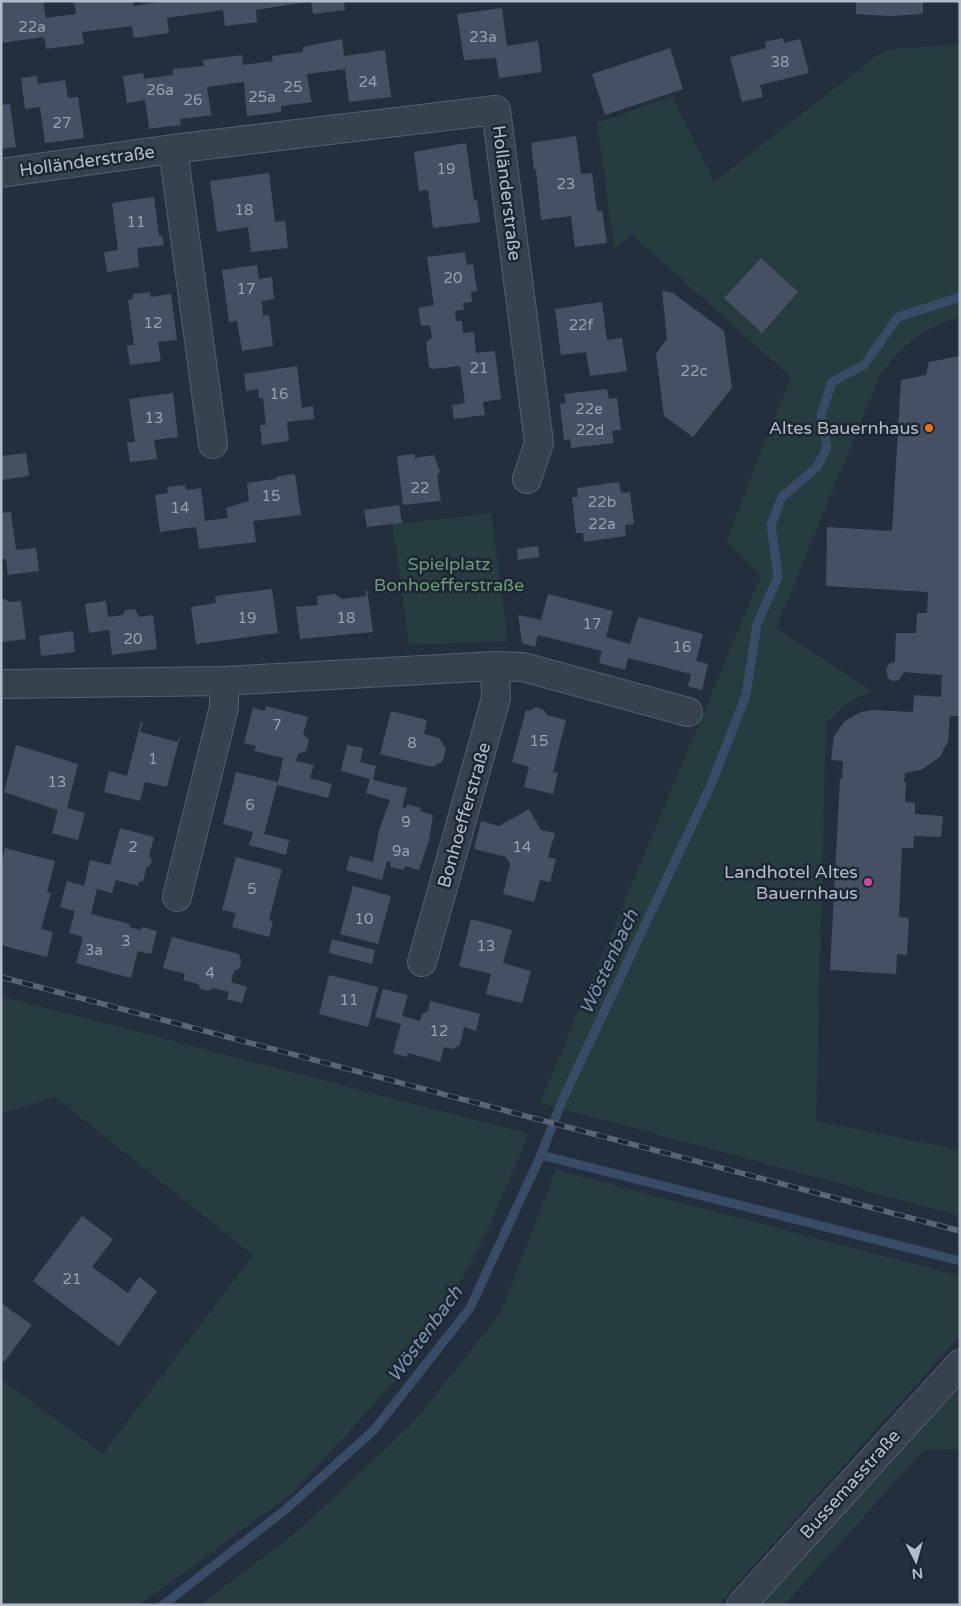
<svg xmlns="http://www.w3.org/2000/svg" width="961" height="1606" font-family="'Varela Round',sans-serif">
<rect width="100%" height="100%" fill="#242f3e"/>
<g fill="#263c3f">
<path d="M960,44V318C927,324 901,347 881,373L776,628L872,691L849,702L826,722L816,1121L960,1150V1216L540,1103L761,576L726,541L791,377L632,235L614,248L597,123L672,96L714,182L884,50Z"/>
<path d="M491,513L508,641L409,645L393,525Z"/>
<path d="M1,996L529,1134L486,1233L426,1347L293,1493L139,1605H1V1379L103,1454L253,1255L55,1097L1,1114Z"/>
<path d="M556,1170L960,1276V1336L718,1605H200L294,1534L412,1424L500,1314Z"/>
<path d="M960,1381V1449L924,1450L784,1605H749Z"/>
</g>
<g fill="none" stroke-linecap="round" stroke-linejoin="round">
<g stroke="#394c67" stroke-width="9">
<path d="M541,1155L960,1261"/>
<path d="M163,1605L285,1510L374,1430L470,1308L541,1155L562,1101L711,785L746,695L757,624L778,577L771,525L782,497L817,467L827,447L821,415L832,382L864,365L898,317L960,297"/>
</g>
</g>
<g fill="#455162">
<path d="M1,1H43L46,18L76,14L74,1H133L134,6L162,1L306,2L256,10L257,22L225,26L223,10L167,18L169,33L134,38L132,26L82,32L84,44L46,49L44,37L1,43Z"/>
<path d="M311,1H344L345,10L313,14Z"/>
<path d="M856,1H923V14L889,16L856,14Z"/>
<path d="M502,8L507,46L538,41L542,72L499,78L496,58L464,60L457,14Z"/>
<path d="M783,38L784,43L800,39L809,73L760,85L763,97L742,102L730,57L766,48L765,42Z"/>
<path d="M342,39L344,56L385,50L391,97L349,102L345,69L307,74L311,100L313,102L281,106V112L247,116L244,82L207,87L211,114L213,115L180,119L181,125L147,129L149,127L145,100L127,103L123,76L143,73L144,79L173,75V69L204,66L203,60L242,55L243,65L273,61L272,56L303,52V47Z"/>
<path d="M670,48L683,89L605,115L592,74Z"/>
<path d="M37,76L38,84L65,80L68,98L78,97L84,138L45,143L40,107L25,109L21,78Z"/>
<path d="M10,104L16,147L1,149V105Z"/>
<path d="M576,136L581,174L592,173L597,211H602L607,243L575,247L571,216L541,220L536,169L534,170L531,143Z"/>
<path d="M466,143L474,200H477L480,222L433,228L428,190L419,191L414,152Z"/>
<path d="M269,173L275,222L285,221L288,248L251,252L248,227L217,232L210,181Z"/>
<path d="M154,197L159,236L162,235L164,245L137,248L139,267L107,272L104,252L118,250L112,203Z"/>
<path d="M465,252L467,265L473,264L477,291L471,292L472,302L463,303L464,310L455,311L456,321H462L463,333L474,332L476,353L495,351L501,399L483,402L485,415L454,419L452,405L465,403L460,366L433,369L429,367L426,342L432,338L430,325L421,326L418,308L434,305L427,257Z"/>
<path d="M761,258L798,292L762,333L724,298Z"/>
<path d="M257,265L259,279L272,277L274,299L262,301L263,316L269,315L273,346L242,351L237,321L229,322L222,270Z"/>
<path d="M662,291L673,293L724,331L732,388L693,437L664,416L656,354L667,339Z"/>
<path d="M150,292L151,297L171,294L177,340L158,342L161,361L130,365L127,345H134L128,300L133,299V294Z"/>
<path d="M602,302L607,340L622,338L627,371L590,376L586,352L561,355L555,309Z"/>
<path d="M960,356V716H950L948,741L940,757L921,770L905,773L904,782H906L905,802L915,803V814L943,816L941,837L914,836L913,848H902L899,917L909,918L907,955L897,954L896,974L830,970L840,779H842L843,761L831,760L834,736L845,721L861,712L873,710L913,712L914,695L941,697L942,675L904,672L899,680L892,681L888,678L886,669L889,664L895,662L896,633H916L917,613H927L928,592L826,586L827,527L892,531L901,380L926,375L929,362Z"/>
<path d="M297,366L302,408L313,406L314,419L287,422L289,441L262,445L260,425H266L263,398H259L258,389L246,391L244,374Z"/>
<path d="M607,389L609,399L617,398L621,430L612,431L614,443L571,448L570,439L564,440L560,404L566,403L564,394Z"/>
<path d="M173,393L178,437L154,440L157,459L130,462L127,442H135L129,399Z"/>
<path d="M26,453L29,476L1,480V456Z"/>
<path d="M415,454V458L434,455L440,472L437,476L441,501L403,505L397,456Z"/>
<path d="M295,474L301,515L253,521L256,542L199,549L196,527L160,532L155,495L168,493L167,487L185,485L186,490L201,488L205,521L228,518L226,508L249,501L247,483L276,479L279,476Z"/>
<path d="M619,482L621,493L630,492L634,524L625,525L626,536L584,542L583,533H576L572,497H578L577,488Z"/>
<path d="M399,505L402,523L367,527L364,510Z"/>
<path d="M11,512L16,550L36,548L39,571L8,575L6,559H1V513Z"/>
<path d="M538,546L539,557L518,560L517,549Z"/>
<path d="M272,589L278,633L196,644L191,607L216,603L215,596Z"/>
<path d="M365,590H367L373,632L300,639L296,607L318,605L317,596L335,594L342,599L366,596Z"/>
<path d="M548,594L613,611L606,637L619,641L630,644L638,617L703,634L696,661L708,664L702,690L688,686L691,674L660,666L628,658L625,670L599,663L602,651L538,635L535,647L522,643L518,615L541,620Z"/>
<path d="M1,599H5L10,602L21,601L26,639L1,642Z"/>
<path d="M106,601L108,617L123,615L125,610L135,609L139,617L153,615L157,649L112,655L109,630L89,633L85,604Z"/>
<path d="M73,631L75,652L41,656L39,636Z"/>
<path d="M266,706L308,717L303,734L309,740L306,751L298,754L296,761L314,765L310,778L332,784L328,798L277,785L264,834L289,840L286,855L249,845L253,832L223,824L236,772L278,782L283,758L254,751L256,746L244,743L253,708L265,711Z"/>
<path d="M536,707L544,710L547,715L566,720L553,772L558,773L553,794L524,787L529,767L512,762L526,710L530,711Z"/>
<path d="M391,711L427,720L424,734L439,738L446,749L442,762L432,767L380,754Z"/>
<path d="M141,722L143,723L140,732L177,742L181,733L167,787L145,782L140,801L104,792L109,771L127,776Z"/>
<path d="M16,745L78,764L67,808L85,813L78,840L52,833L58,810L4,792Z"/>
<path d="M347,745L363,748L360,762L376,766L373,780L407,788L402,807L406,808L407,804L421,808L420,811L433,815L429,840L419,870L405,866L404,870L390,867L391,862L387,861L382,880L346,870L350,856L373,862L379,830L390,800L366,793L370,779L341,771Z"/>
<path d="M529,809L541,830L555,833L548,857L556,859L550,882L540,880L534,902L503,894L510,864L506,857L474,849L481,821L499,826Z"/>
<path d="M120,828L154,837L149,856L152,860L150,865L146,868L143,882L139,881L138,886L116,880L112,893L97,889L91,914L130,924L129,927L141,930L142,927L157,931L151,954L138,951L131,978L76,963L83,937L69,933L75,911L60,907L67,881L84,886L90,860L110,865Z"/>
<path d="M5,848L55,861L47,892L51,893L41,929L53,932L47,957L1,945V864Z"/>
<path d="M236,857L282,869L269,920L273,922L269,937L232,927L236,913L222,910Z"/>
<path d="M353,886L391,896L378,944L340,934Z"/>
<path d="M471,919L512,930L503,963L531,971L522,1003L486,994L491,974L459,966Z"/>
<path d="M172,937L239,954L241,961L240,968L234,971L231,982L247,987L242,1003L227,999L229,992L213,988L208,991L201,989L198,984L183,980L185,974L163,968Z"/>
<path d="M332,939L375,950L372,964L329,953Z"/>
<path d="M329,975L378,987L368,1027L319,1014Z"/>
<path d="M383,989L408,995L402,1016L420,1021L422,1014L428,1011L430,1001L480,1014L476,1031L464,1027L460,1045L453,1049L444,1047L440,1062L408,1053L407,1057L393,1053L401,1024L375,1017Z"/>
<path d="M82,1216L113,1239L92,1267L128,1293L139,1277L157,1291L119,1346L33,1281Z"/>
<path d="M1,1303L32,1325L4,1362L1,1360Z"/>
</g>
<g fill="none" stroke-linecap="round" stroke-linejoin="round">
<defs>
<g id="minor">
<path d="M1,173L173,149"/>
<path d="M213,444L173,149L496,110L539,443L527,479"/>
<path d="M495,666L523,667L688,712"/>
<path d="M1,684L224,681L495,666L496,698L422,962"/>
<path d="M177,897L224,707V681"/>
<path d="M741,1605L960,1364"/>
</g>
</defs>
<use href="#minor" stroke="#565f6c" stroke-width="30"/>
<use href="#minor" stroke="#38414e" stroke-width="28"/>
<defs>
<path id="rail" d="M1,977L960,1231"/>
</defs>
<use href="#rail" stroke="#5a6575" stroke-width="5.5"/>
<use href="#rail" stroke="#1d2633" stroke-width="4" stroke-dasharray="11" stroke-linecap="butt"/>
</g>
<circle fill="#e8710a" stroke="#1d2633" stroke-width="2" cx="929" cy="428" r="5"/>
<circle fill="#d1479c" stroke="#1d2633" stroke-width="2" cx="868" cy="882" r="5"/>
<g text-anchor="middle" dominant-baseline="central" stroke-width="5" stroke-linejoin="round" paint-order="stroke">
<g font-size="15" fill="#98a1af">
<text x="32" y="27">22a</text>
<text x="483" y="37">23a</text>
<text x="780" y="62">38</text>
<text x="368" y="82">24</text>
<text x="293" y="87">25</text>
<text x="160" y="90">26a</text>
<text x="262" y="97">25a</text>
<text x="193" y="100">26</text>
<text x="62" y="123">27</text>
<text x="446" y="169">19</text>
<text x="566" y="184">23</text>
<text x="244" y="210">18</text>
<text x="136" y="222">11</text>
<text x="453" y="278">20</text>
<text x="246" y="289">17</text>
<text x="153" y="323">12</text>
<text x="581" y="325">22f</text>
<text x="479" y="368">21</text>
<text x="694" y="371">22c</text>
<text x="279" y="394">16</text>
<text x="589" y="409">22e</text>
<text x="154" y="418">13</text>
<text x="590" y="430">22d</text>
<text x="420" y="488">22</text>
<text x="271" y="496">15</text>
<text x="602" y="502">22b</text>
<text x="180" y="508">14</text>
<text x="602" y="524">22a</text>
<text x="247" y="618">19</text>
<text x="346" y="618">18</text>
<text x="592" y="624">17</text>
<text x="133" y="639">20</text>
<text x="682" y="647">16</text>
<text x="277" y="725">7</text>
<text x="539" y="741">15</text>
<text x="412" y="743">8</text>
<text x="153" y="759">1</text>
<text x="57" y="782">13</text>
<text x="250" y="805">6</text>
<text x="406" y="822">9</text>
<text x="133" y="847">2</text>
<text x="522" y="847">14</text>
<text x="401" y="851">9a</text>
<text x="252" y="889">5</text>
<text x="364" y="919">10</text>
<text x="126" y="941">3</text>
<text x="486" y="946">13</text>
<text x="94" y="950">3a</text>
<text x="210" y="973">4</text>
<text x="349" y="1000">11</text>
<text x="439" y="1031">12</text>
<text x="72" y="1279">21</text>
</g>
<g font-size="18" fill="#b4bcc9" stroke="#1d2633">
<text transform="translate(87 161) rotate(-8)">Holländerstraße</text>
<text transform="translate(507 193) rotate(83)">Holländerstraße</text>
<text transform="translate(464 815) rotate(-74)">Bonhoefferstraße</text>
<text transform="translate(850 1484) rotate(-48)">Bussemasstraße</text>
</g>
<g font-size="18" fill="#b4bcc9" stroke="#1d2633" text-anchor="end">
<text x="919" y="428">Altes Bauernhaus</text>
<text x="858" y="872">Landhotel Altes<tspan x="858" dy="21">Bauernhaus</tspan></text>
</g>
<g font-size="18" fill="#6b9a76" stroke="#1d2633">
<text x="449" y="564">Spielplatz<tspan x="449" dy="21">Bonhoefferstraße</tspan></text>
</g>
<g font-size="19" font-style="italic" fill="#7c92b1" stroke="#1d2633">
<text transform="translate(609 962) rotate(-65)">Wöstenbach</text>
<text transform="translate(425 1334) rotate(-54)">Wöstenbach</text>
</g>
</g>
<rect width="961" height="1606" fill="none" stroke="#b4bcc9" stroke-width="5"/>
<g transform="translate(916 1561) rotate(174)" stroke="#1d2633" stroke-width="4" paint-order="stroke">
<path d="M0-4L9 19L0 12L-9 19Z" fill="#b4bcc9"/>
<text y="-8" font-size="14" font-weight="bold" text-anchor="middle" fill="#b4bcc9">N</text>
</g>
</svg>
